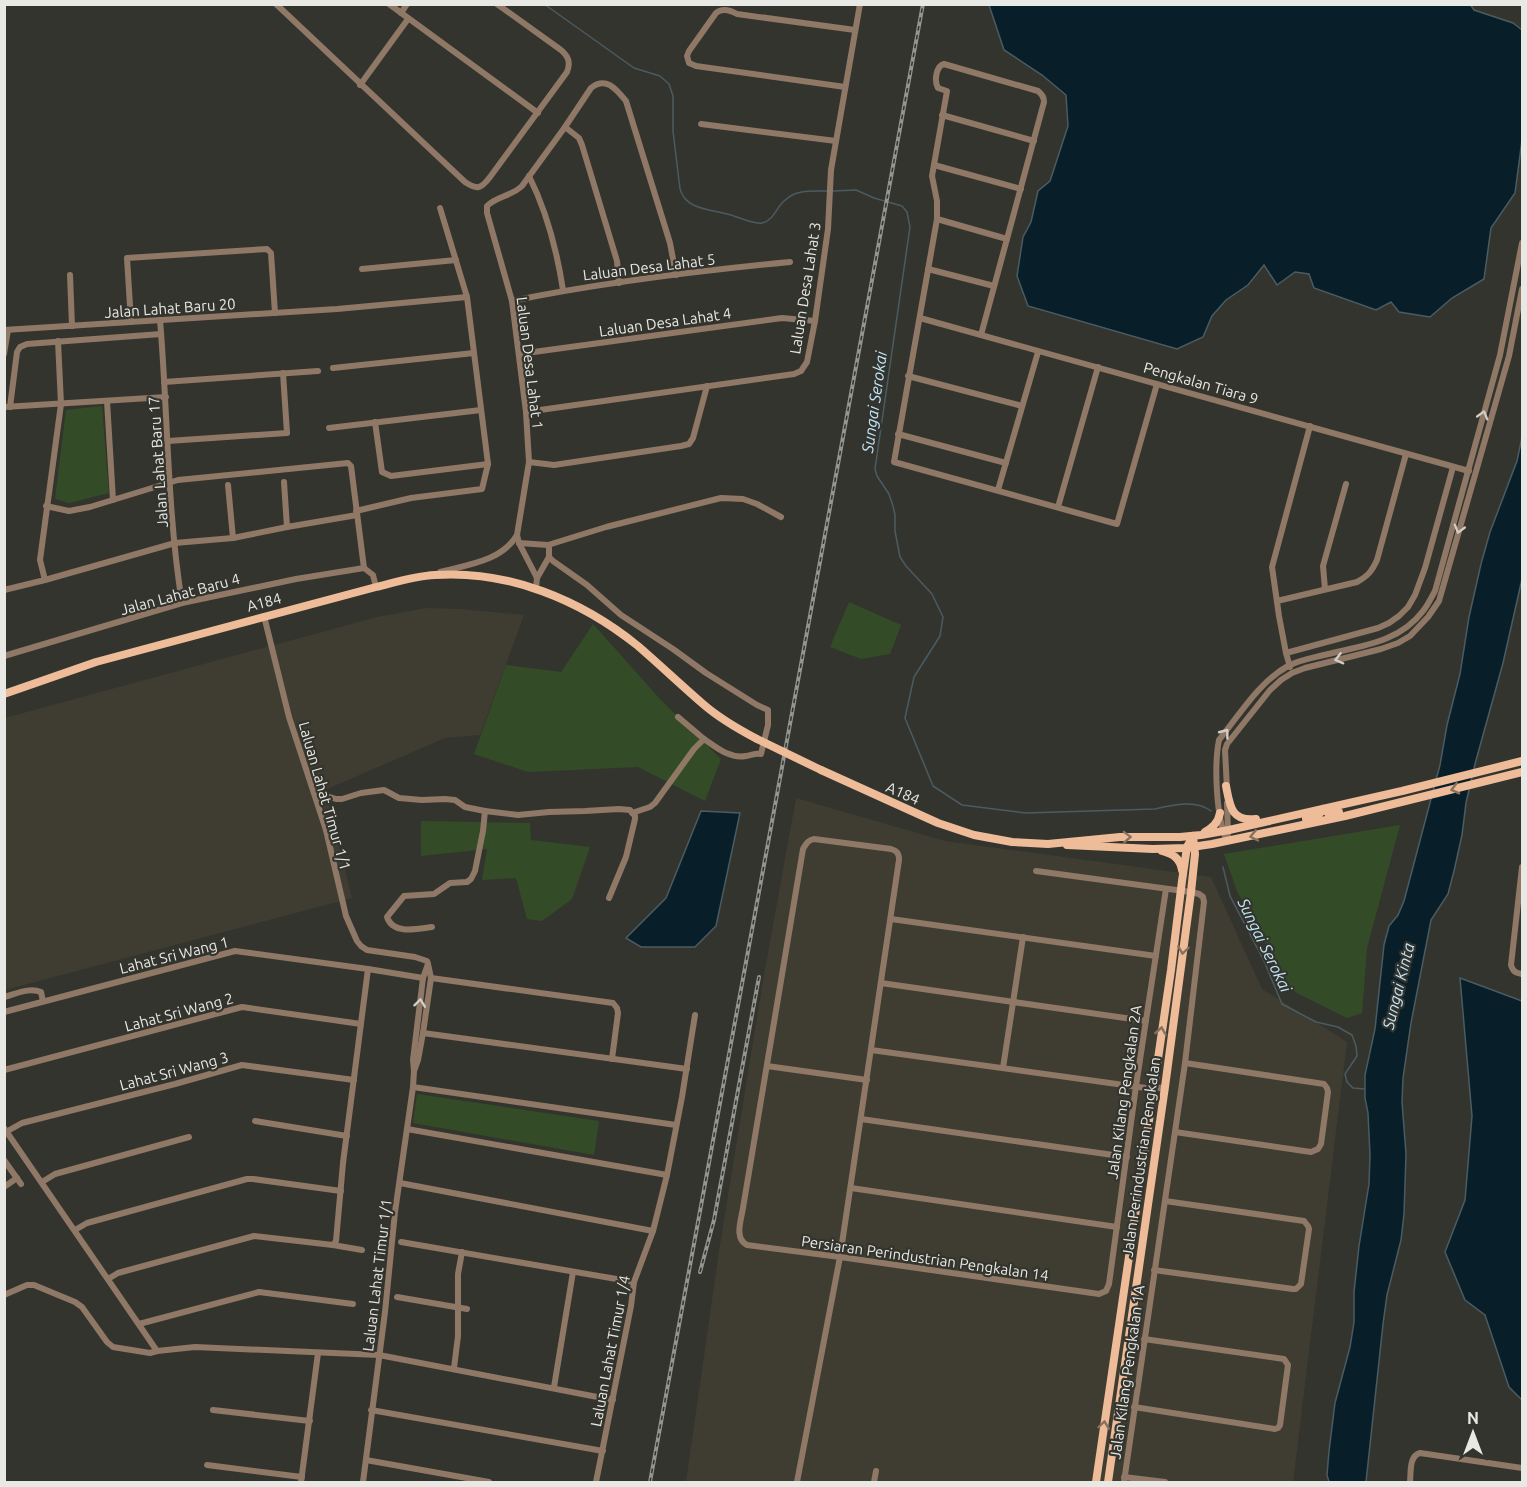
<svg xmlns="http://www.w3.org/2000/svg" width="1527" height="1487" font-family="Ubuntu,sans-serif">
<rect width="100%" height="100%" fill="#34342e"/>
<g fill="#3f3d32">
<path d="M427,608L462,609L524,615L480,735L445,738L325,790L352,898L5,990V718L377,617Z"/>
<path d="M796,798L945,841L1211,877L1262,989L1347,1042L1293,1482H686L719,1251L764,975Z"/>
</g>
<g fill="#334c27">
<path d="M102,406L109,493L69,503L55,499L66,410Z"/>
<path d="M849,602L901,625L890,654L861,659L830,647Z"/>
<path d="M593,624L660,699L721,759L705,801L638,767L528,772L474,754L506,665L561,672Z"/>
<path d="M421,821L530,823L531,840L590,847L572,899L542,921L527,919L516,878L482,880L487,849L421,856Z"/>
<path d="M1400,825L1367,948L1362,1013L1347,1018L1297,993L1282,982L1276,963L1237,891L1224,854Z"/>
<path d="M417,1094L599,1121L594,1155L413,1123Z"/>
</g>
<g fill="#081f2a" stroke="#4b5b62" stroke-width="1.5">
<path d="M1470,4L1474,10L1513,23L1522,30V140L1515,193L1491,228L1484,279L1452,298L1430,317L1399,312L1391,302L1376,310L1314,288L1309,274L1295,272L1277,285L1264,265L1248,285L1226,300L1212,316L1203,337L1177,349L1028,306L1017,276L1023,237L1031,222L1038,191L1050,181L1068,126L1066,95L1042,75L1004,50L989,5Z"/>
<path d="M1522,437V579L1503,663L1475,764L1466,803L1462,835L1454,871L1448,894L1431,920L1411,1023L1403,1078L1402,1102L1406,1154L1404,1214L1401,1240L1387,1295L1383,1324L1366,1482H1329L1327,1475L1329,1451L1335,1403L1350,1347L1354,1322V1292L1359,1246L1369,1184L1370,1155L1368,1113L1365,1098V1075L1375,1029L1384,945L1389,926L1398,915L1404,901L1440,765L1447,725L1460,674L1469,617L1481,564L1490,532L1517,461Z"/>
<path d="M701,811L740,813L716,926L695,947H641L626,938L666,898Z"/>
<path d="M1460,978L1522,1001V1400L1509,1387L1485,1315L1465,1300L1445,1252L1465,1200L1472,1116Z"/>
</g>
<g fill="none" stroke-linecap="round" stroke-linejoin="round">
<g stroke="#4b5b62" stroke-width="1.5">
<path d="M544,4L634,68L660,76L669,84L673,96V131L680,189C686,211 713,209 731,215C738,217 755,225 762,223C774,220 776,208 784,201C796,189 812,191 828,191"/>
<path d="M833,191L856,190L874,198L902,206L907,212L910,227L875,469L877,476L889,494L893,506L895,515V531L900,557L906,566L932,594L943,617L940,636L914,677L905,718L933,786L962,805L1025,813L1155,809C1172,805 1196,799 1211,811"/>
<path d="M1223,867L1230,896L1264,961L1282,1004L1316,1022L1338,1027L1352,1035L1356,1046L1357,1056L1345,1074L1347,1082L1353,1088L1364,1089"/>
</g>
<g stroke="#907867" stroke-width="6">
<path d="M276,4L465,182C477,190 481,189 490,177L567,72C571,62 568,56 561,50L497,4"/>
<path d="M389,4L538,113"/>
<path d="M401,13L407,4"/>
<path d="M360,85L408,19"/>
<path d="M845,87L696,66L689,63L687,56L689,51L716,13C722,8 730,10 737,14L855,30"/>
<path d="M942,115L1034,141"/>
<path d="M701,124L836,141"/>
<path d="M565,127L579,138L582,145L617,261L619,283"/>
<path d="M934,165L1021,189"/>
<path d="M529,176C547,212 557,251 563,290"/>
<path d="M937,219L1007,239"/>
<path d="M362,269L456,260"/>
<path d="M928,269L994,286"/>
<path d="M70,275L72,326"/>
<path d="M512,301C604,282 697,271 790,262"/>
<path d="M920,318L1469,471"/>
<path d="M160,320C168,414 167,510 182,603"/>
<path d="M131,322L127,258L267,249L271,253L275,313"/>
<path d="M4,330L337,309L467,297"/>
<path d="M981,335L1044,102C1044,97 1042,94 1038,91L944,64C936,66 934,81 938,88L947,91L932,176L937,201V219L894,462L1117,524L1157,384"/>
<path d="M4,354L8,330"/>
<path d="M519,354L782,318L815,321"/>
<path d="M333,368L474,353"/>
<path d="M908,376L1022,406"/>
<path d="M164,382L318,371"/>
<path d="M107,401L113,500"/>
<path d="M4,407L166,397"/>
<path d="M10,407L17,352L20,347L27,344L161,334"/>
<path d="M526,412L794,374L801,371L807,362L815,321L828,229L831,170L860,4"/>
<path d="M375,422L382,472L391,476L488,464"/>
<path d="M329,428L481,410"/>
<path d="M898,434L1006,463"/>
<path d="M168,441L287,433L283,373"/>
<path d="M529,462L554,465L681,446L689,444L693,438L707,386"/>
<path d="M284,482L287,527"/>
<path d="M228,485L233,538"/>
<path d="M998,490L1038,352"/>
<path d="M46,506L69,511L90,507L178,480L348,463L351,466L364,568L373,575L376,587"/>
<path d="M1058,507L1098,367"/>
<path d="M356,511L411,498L482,489L488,464L467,297L440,208"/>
<path d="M519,543L548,545L549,548V557L553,561L587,585L621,615L673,649L706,673L757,705L768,710V725L761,754C755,753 752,755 746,756C730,759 717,748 704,739L694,749L655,803L650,807L632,813"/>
<path d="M548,545L606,527L721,498L743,499L757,504L781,517"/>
<path d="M440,572C467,565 502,561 517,535"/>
<path d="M537,578L549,557"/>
<path d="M45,580L40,560L61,404L58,341"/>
<path d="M536,588L537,578L519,543L517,535L529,462L526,412L512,301L487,213V206C497,196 512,196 522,186L565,127L591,88C606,76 616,89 626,101L670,243L676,275"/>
<path d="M1325,589L1323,566L1346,484"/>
<path d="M4,590L45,580L175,543L233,538L287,527L357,515"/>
<path d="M1277,601L1357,582C1368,576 1372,571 1377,560L1406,454"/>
<path d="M264,616L289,717L326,830L346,916L357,941L361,946L367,950L415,957L427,961L428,964L431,978L423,1033L418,1060L414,1071"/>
<path d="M1286,653L1378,628L1389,623L1399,616L1408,607L1415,595L1425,568L1453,467"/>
<path d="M4,656L182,603L296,579L364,568"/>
<path d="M1290,667L1286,653L1279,616L1272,567L1310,426"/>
<path d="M678,717L704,739"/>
<path d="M1227,789L1225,750L1227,744L1270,690L1281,680L1292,673L1305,668L1381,649L1398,643L1410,636L1428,617L1439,601L1509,356L1522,289"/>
<path d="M314,792L336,799H342L361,793L384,790L399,798L422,800L445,799L455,800L465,807L485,811L518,815L549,812L585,811L619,809L630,810L635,816V819L626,857L609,898"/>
<path d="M1227,803L1228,834"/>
<path d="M1227,841C1216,818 1214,765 1219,740C1240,714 1259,682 1288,666C1299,660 1312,658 1324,655C1360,646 1399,643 1423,611C1428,605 1431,598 1435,591L1500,355L1522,243"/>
<path d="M1522,867L1511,965C1513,972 1516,973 1522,974"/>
<path d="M1036,871L1191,892L1199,894L1203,897L1204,902L1185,1063L1124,1482"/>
<path d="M891,919L1156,956"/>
<path d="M432,927C417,929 393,935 387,917L404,896L434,894L450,883L467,882L471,879L475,871L483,831L485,811"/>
<path d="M431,978L613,1003L617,1008L618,1013L612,1059"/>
<path d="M881,983L1146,1021"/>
<path d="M4,997C16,994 29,987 41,992L43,1001"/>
<path d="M4,1012L235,951L368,969L423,978"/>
<path d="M423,1033L687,1069"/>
<path d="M871,1050L1153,1089L1165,1087"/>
<path d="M767,1066L867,1080"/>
<path d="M1003,1068L1023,937"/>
<path d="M4,1070L242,1007L361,1024"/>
<path d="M413,1087L676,1125"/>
<path d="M861,1119L1127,1157"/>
<path d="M255,1121L347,1136"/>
<path d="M4,1128L157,1351"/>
<path d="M407,1129L667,1175"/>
<path d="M1175,1132L1311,1152L1318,1149L1321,1144L1328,1092L1327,1088L1324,1084L1185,1063"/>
<path d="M4,1133L22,1123L175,1084L242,1065L354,1080"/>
<path d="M4,1160L21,1184"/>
<path d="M42,1182L55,1174L189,1137"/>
<path d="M400,1183L653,1231"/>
<path d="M4,1187L17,1178"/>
<path d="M851,1188L1117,1227"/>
<path d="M75,1230L87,1223L247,1179H253L341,1191"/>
<path d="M401,1242L634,1282"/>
<path d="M333,1245L336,1241L343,1163L368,969"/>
<path d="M1154,1270L1293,1289H1296L1301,1284L1309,1229L1308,1226L1304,1221L1165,1201"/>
<path d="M108,1279L118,1273L254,1236L333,1245L362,1250"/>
<path d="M4,1295L27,1285H34L75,1302L82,1307L107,1342L113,1347L150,1353L157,1351L195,1347L379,1355L613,1400"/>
<path d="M397,1297L467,1309"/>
<path d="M139,1324L259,1292L353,1304"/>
<path d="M454,1368L458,1336V1274L462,1252"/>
<path d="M554,1387L573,1272"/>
<path d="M1134,1407L1275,1429L1278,1428L1280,1425L1288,1365L1284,1359L1144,1339"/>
<path d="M213,1410L310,1421"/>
<path d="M371,1410L603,1451"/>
<path d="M366,1460L489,1482"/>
<path d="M207,1465L302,1477"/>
<path d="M1124,1477L1165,1482"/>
<path d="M301,1482L318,1353"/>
<path d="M363,1482L385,1312L395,1212L413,1087L414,1071L413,1060L423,978L428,964"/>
<path d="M596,1482L631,1306L634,1282L653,1231L667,1175L682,1097L695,1015"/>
<path d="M797,1482L840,1257L899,860C899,853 897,851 891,849L814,839C808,840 806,844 803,849L743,1208C741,1221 734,1238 747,1245L840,1257L1099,1294L1106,1291L1109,1284L1136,1086L1166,889"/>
<path d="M874,1482L876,1471"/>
<path d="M1410,1482C1411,1472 1409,1456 1420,1453L1522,1468"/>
</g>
<g stroke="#eebc99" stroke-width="8">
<path d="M4,694L96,662L376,587C396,582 415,576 435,575C509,570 581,600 638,646C660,665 681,685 703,704C719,718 738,729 757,739"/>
<path d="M821,770L938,823L974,835L1012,842L1048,844L1120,837H1180L1201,835L1229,830L1402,791L1522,761"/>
<path d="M1226,786C1230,806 1231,822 1256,819"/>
<path d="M1306,819L1318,816L1323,809L1328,813L1339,812"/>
<path d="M1205,832C1213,827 1218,823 1220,813"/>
<path d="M1067,845L1153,849L1185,848L1212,844L1345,816L1522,772"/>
<path d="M1162,851C1173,854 1180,858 1182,870"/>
<path d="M1096,1482L1171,970L1182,881L1187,847L1193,836"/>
<path d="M1108,1482L1165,1087L1191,892L1195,854L1193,836"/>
</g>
<defs>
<g id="rail">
<path d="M700,1272L714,1220L759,977"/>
<path d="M650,1482L923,4"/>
</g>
</defs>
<use href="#rail" stroke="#949490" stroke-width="4"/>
<use href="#rail" stroke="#34342e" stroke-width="1.5" stroke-dasharray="4.5" stroke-linecap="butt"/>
<path stroke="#eebc99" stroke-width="8" d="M757,739L821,770"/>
</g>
<defs><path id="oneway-chevron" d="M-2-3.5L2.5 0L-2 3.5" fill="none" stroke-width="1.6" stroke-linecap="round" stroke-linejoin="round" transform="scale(1.5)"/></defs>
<g stroke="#d2ccc5">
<use href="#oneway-chevron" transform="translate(1483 415) rotate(-74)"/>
<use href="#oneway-chevron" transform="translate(1459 529) rotate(106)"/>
<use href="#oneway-chevron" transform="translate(1339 659) rotate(166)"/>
<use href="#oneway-chevron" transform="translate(1225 733) rotate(-53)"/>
<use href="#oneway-chevron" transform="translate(420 1003) rotate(-83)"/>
</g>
<g stroke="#88715e">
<use href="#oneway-chevron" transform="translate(1455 789) rotate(166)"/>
<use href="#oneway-chevron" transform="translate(1254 836) rotate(168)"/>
<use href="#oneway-chevron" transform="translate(1127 837) rotate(-2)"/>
<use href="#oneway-chevron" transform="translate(1183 950) rotate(98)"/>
<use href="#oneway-chevron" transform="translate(1161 1031) rotate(-81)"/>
<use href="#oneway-chevron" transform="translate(1104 1425) rotate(-82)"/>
</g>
<g text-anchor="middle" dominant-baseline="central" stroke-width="4.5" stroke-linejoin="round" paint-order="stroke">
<g font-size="15" fill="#e8e8e4" stroke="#34342e">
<text transform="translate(649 267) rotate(-7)">Laluan Desa Lahat 5</text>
<text transform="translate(805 288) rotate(-81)">Laluan Desa Lahat 3</text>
<text transform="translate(170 308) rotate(-4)">Jalan Lahat Baru 20</text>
<text transform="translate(665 322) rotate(-8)">Laluan Desa Lahat 4</text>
<text transform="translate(530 363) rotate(83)">Laluan Desa Lahat 1</text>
<text transform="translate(1201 383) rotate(16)">Pengkalan Tiara 9</text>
<text transform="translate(158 462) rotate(-94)">Jalan Lahat Baru 17</text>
<text transform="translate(180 594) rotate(-15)">Jalan Lahat Baru 4</text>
<text transform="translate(264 602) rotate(-15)">A184</text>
<text transform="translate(903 793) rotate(24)">A184</text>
<text transform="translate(325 796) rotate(74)">Laluan Lahat Timur 1/1</text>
<text transform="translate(174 955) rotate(-14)">Lahat Sri Wang 1</text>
<text transform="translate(179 1012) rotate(-15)">Lahat Sri Wang 2</text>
<text transform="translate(174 1071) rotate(-15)">Lahat Sri Wang 3</text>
<text transform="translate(1124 1092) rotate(-82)">Jalan Kilang Pengkalan 2A</text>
<text transform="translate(1141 1157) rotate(-82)">Jalan Perindustrian Pengkalan</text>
<text transform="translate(925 1258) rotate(8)">Persiaran Perindustrian Pengkalan 14</text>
<text transform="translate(377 1275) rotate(-83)">Laluan Lahat Timur 1/1</text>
<text transform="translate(610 1351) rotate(-79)">Laluan Lahat Timur 1/4</text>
<text transform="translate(1127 1372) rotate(-82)">Jalan Kilang Pengkalan 1A</text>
</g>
<g font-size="16" font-style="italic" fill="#c2e7fa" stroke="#34342e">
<text transform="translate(874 402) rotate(-82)">Sungai Serokai</text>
<text transform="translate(1265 945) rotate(64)">Sungai Serokai</text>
<text transform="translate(1398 986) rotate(-76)">Sungai Kinta</text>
</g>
</g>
<rect width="1527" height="1487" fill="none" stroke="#e8e8e4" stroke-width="12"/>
<g transform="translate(1473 1433)" stroke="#34342e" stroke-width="4.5" paint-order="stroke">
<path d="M0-4.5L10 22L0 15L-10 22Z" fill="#e8e8e4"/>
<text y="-9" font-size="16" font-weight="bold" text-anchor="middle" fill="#e8e8e4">N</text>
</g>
</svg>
